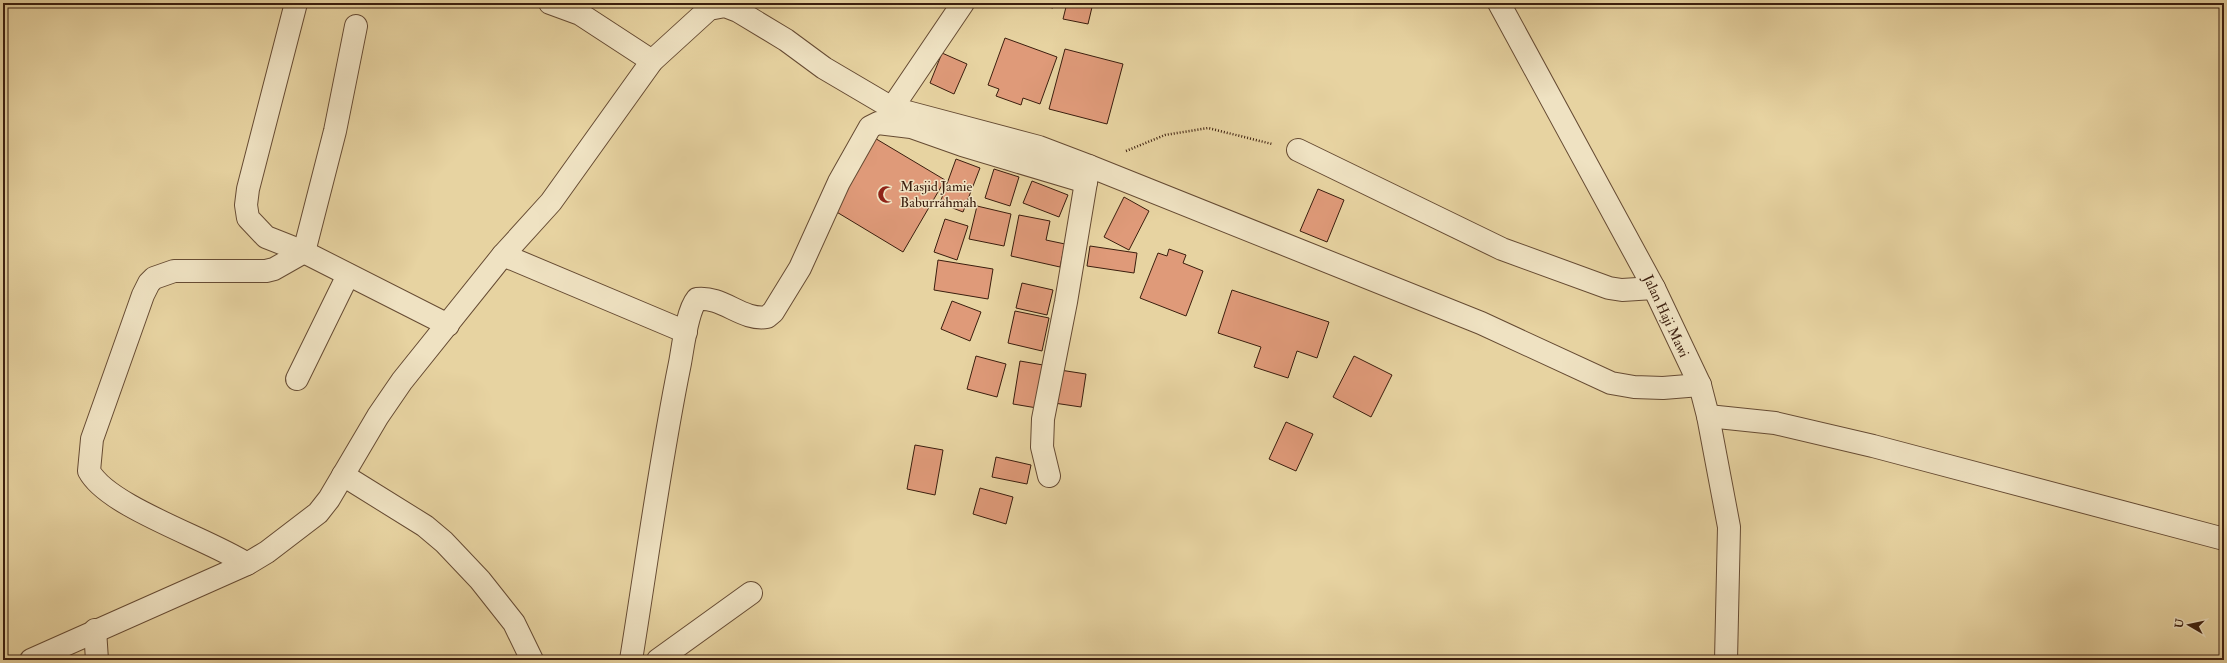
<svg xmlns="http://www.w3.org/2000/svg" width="2227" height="663" font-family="'IM FELL Double Pica',serif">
<rect width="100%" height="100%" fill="#e7d3a1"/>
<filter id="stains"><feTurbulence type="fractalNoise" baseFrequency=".005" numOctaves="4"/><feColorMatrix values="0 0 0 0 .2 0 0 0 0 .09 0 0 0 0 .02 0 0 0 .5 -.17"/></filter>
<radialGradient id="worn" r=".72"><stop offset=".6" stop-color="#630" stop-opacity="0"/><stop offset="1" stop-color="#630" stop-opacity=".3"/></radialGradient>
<g fill="#df9a79" stroke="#3b1e0e">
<path d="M1024,3H1053V8Z"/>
<path d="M1067,3H1093L1088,24L1063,19Z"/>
<path d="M1005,38L1057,57L1040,104L1023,98L1021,105L996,96L999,89L988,85Z"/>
<path d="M1065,49L1123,64L1107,124L1049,109Z"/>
<path d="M942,53L967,64L954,94L930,83Z"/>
<path d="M873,137L945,180L903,252L830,208Z"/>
<path d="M956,159L980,168L963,212L940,203Z"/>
<path d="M994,169L1019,177L1010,206L985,198Z"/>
<path d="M1032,181L1068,195L1059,217L1023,203Z"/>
<path d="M1318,189L1344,200L1327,242L1300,231Z"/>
<path d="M1124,197L1149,211L1129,250L1104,237Z"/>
<path d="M977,206L1011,214L1004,246L969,239Z"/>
<path d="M1019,215L1050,221L1046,240L1065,244L1060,267L1011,256Z"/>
<path d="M945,219L968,226L957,260L934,252Z"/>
<path d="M1090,246L1137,253L1134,273L1087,266Z"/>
<path d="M1169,249L1186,255L1183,263L1203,271L1186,316L1140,298L1158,253L1167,256Z"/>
<path d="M938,260L993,269L988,299L934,290Z"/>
<path d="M1022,283L1053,290L1047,315L1016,308Z"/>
<path d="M1232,290L1329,322L1317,358L1297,351L1288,378L1254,367L1261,347L1218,333Z"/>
<path d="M952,301L981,312L970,341L941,329Z"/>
<path d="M1015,311L1049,318L1042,351L1008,343Z"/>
<path d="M976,356L1006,364L997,397L967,389Z"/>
<path d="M1354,356L1392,375L1371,417L1333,397Z"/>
<path d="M1020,361L1043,365L1037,408L1013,404Z"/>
<path d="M1060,370L1086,374L1081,407L1054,403Z"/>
<path d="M1286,422L1313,434L1296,471L1269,459Z"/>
<path d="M915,445L943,450L935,495L907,489Z"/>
<path d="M996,457L1031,465L1027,484L992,477Z"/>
<path d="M980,488L1013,497L1006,524L973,514Z"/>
</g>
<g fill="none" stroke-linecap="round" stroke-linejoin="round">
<defs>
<g id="minor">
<path d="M296,3L248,189L246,205L248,218L266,237L304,252L448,325"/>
<path d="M550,3L580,14L652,61"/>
<path d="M892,108L963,3"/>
<path d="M1298,150L1502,249L1609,288L1622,290L1654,288"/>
<path d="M503,255L686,332"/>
<path d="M297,379L348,275"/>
<path d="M1708,416L1775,423L1873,446L2224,539"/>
<path d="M343,475L425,526L444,542L480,580L514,623L532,660"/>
<path d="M1049,476L1042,447L1043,419L1066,302L1086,182"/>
<path d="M247,564C209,539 108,507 89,471L92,439L143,295L149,283L154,278L174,271H266L274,269L304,252L335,131L356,26"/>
<path d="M95,630L97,660"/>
<path d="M31,660L247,564L267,552L318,513L329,499L378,416L402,381L503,255L551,202L652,61L709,9L725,6L738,11L786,40L824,68L892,108L1039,147L1089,166L1481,323L1611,383L1634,387L1663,388L1700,385"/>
<path d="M631,660C647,561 660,461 680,363C683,347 687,311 697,299C723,296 742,321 767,317L773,312L800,268L839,182L870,127L878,123L911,127L962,145L1086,182L1089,166"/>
<path d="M658,660L751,593"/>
</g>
<path id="tertiary" d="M1499,3L1654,288L1700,385L1708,416L1729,527L1726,660"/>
</defs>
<use href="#minor" stroke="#664b33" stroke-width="24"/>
<use href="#tertiary" stroke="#664b33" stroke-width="24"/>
<path stroke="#3b1e0e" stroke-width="2.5" stroke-dasharray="1 2" stroke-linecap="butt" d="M1126,151L1165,135L1208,128L1272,144"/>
<use href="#minor" stroke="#efe2c2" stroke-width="22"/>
<use href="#tertiary" stroke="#efe2c2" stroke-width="22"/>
</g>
<defs>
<symbol id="mosque-bare" viewBox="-9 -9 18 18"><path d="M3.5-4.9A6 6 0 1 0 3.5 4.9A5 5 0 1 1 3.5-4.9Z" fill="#8f2418" stroke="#efe2c2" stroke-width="2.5" paint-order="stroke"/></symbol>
</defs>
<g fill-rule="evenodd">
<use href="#mosque-bare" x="874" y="182" width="25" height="25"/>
</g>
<g text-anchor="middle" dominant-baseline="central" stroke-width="3" stroke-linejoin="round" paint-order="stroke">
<g font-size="14" fill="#3b1e0e" stroke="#efe2c2" text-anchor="start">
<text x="900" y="186">Masjid Jamie<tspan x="900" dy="16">Baburrahmah</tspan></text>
</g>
<g font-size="14" fill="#3b1e0e" stroke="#efe2c2">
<text transform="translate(1666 316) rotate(65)">Jalan Haji Mawi</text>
</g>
</g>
<rect width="2227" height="663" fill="none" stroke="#e7d3a1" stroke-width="16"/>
<rect x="4" y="4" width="2219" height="655" fill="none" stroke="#3b1e0e" stroke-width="2"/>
<rect x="8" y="8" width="2211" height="647" fill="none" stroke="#3b1e0e"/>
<g transform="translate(2189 625) rotate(279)" stroke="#efe2c2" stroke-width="3" paint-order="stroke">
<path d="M0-3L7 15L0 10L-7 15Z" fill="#3b1e0e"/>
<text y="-6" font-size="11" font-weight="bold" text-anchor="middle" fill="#3b1e0e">U</text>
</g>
<rect width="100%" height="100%" filter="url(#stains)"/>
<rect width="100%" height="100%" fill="url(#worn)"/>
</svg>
